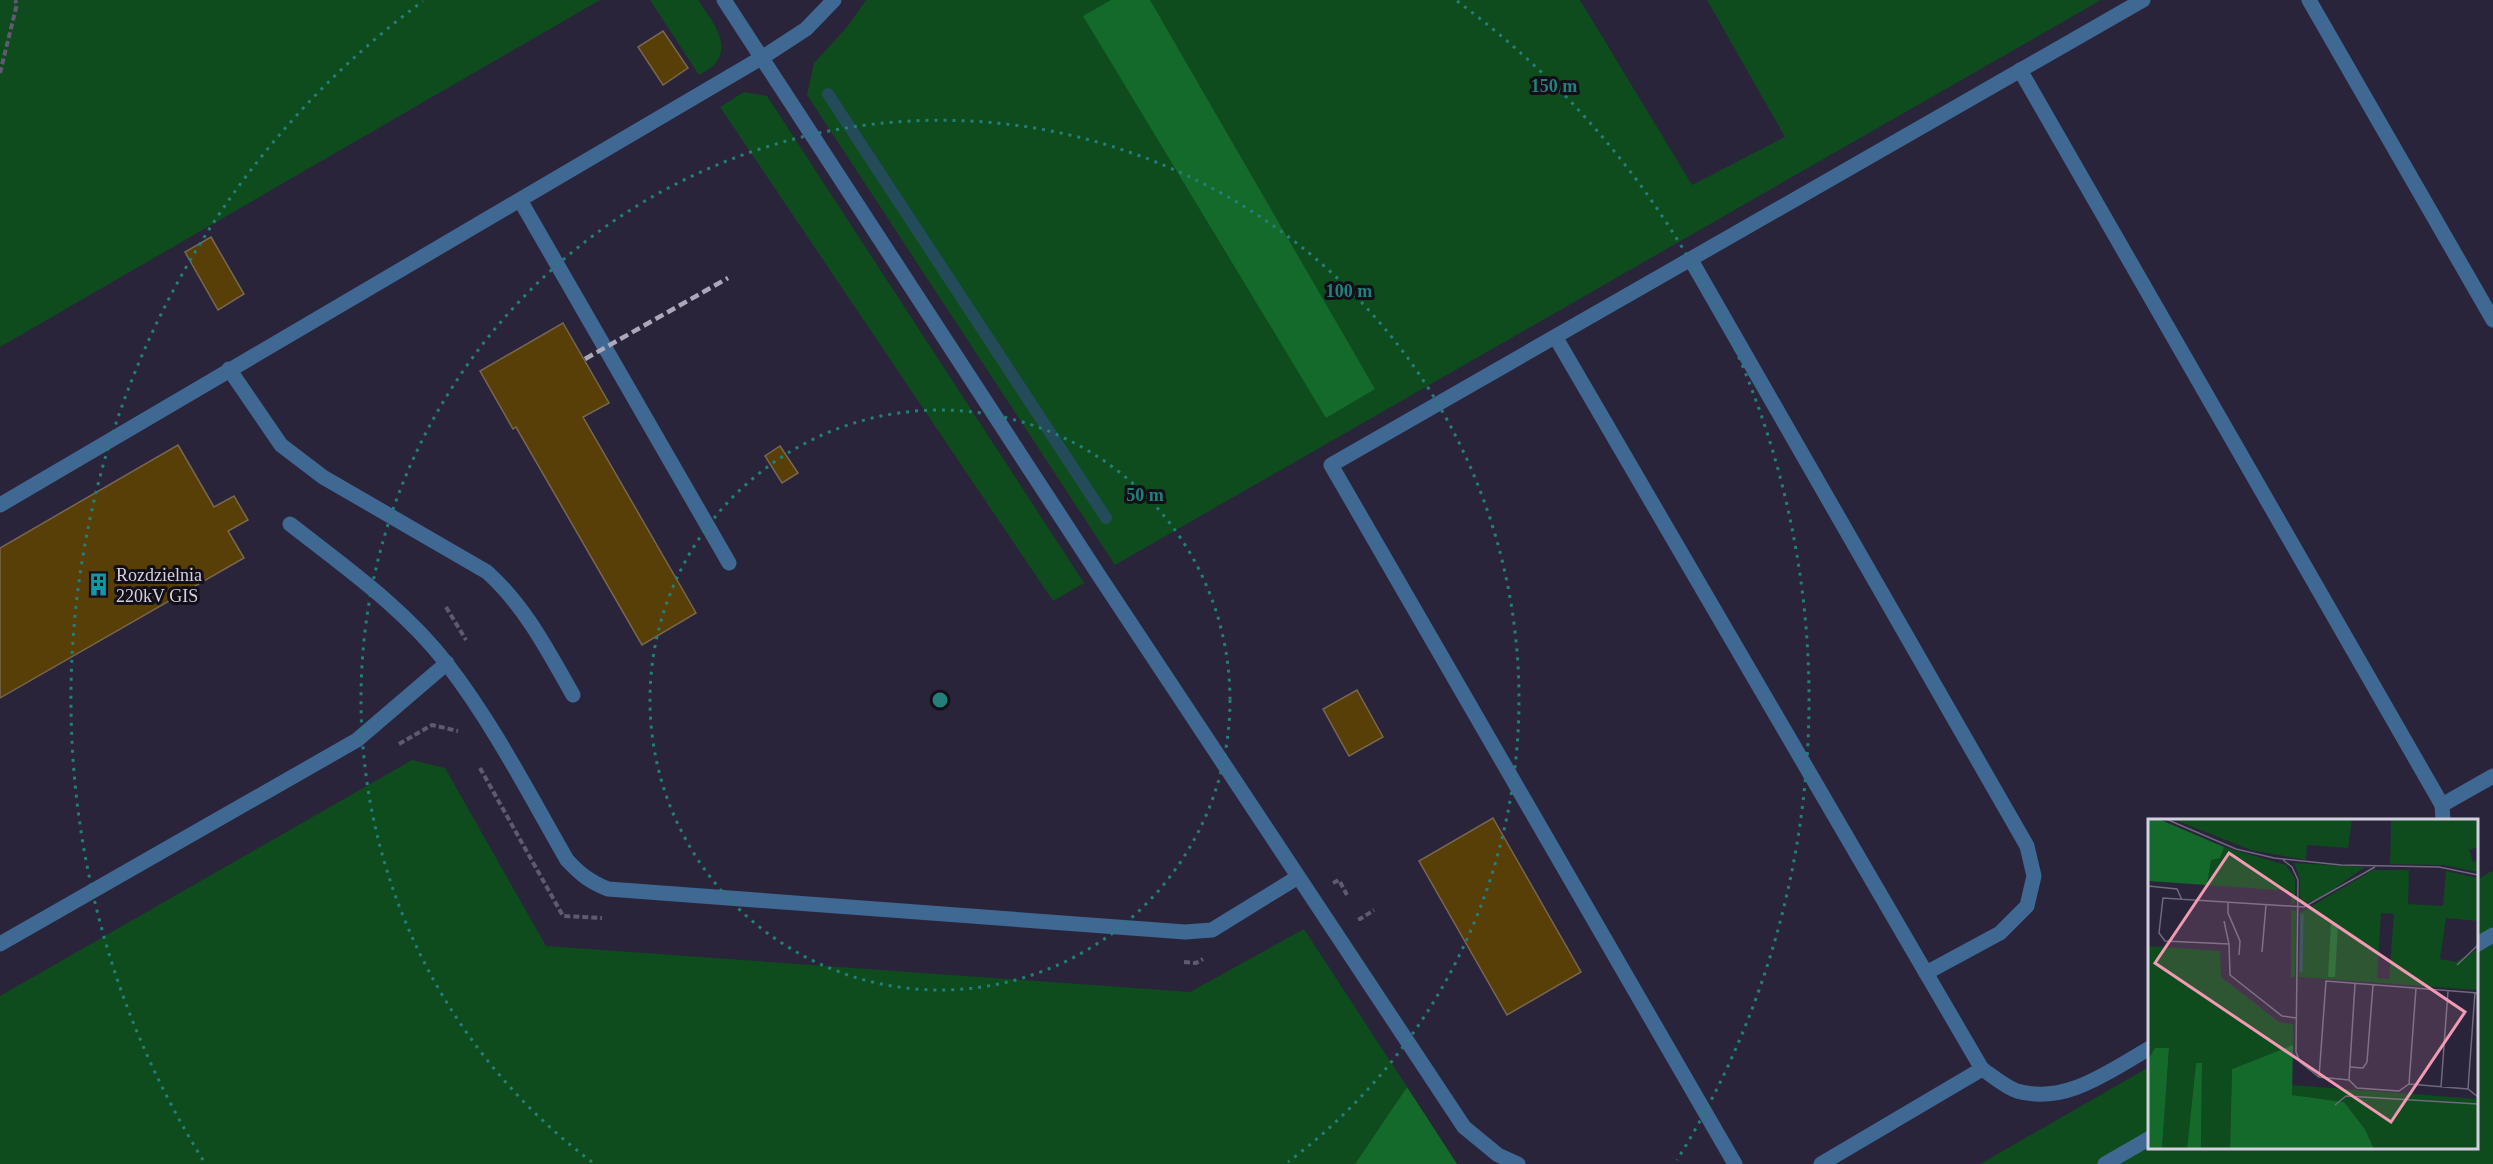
<svg xmlns="http://www.w3.org/2000/svg" width="2493" height="1164" font-family="'Times New Roman',serif">
<rect width="100%" height="100%" fill="#2a243b"/>
<g fill="#0e4b1d">
<path d="M0,0H600L0,347Z"/>
<path d="M650,0H698C709,17 733,44 715,64C711,68 704,72 699,75Z"/>
<path d="M866,0H1580L1692,185L1785,137L1707,0H2101L1115,565L807,95L814,63L847,27Z"/>
<path d="M744,92L767,96L1084,583L1053,601L720,107Z"/>
<path d="M412,760L445,768L546,946L1190,992L1304,929L1407,1087L1355,1164H0V996Z"/>
<path d="M2493,870V1164H1980L2149,1067L2150,1148H2476L2477,880Z"/>
</g>
<g fill="#146a2a">
<path d="M1111,0H1150L1375,389L1326,418L1083,16Z"/>
<path d="M1407,1087L1457,1164H1355Z"/>
</g>
<g fill="none" stroke-linecap="round" stroke-linejoin="round">
<path stroke="#234b59" stroke-width="12" d="M828,94L1106,518"/>
</g>
<g fill="#583e07" stroke="#77684f" stroke-width="1.5">
<path d="M663,31L688,68L663,85L638,47Z"/>
<path d="M211,237L244,294L218,310L185,252Z"/>
<path d="M563,323L609,403L583,417L696,613L642,645L516,427L513,429L480,371Z"/>
<path d="M178,445L214,507L234,496L248,520L228,531L244,558L0,698V548Z"/>
<path d="M780,446L798,473L782,483L765,456Z"/>
<path d="M1357,690L1383,737L1349,756L1323,709Z"/>
<path d="M1493,818L1581,972L1507,1015L1419,861Z"/>
</g>
<g fill="none" stroke-linecap="round" stroke-linejoin="round">
<g stroke="#5f5a6f" stroke-width="4" stroke-dasharray="6 3" stroke-linecap="butt">
<path d="M0,73L17,4L15,0"/>
<path d="M446,607L466,640"/>
<path d="M399,744L432,725L458,731"/>
<path d="M480,768L563,916L602,918"/>
<path d="M1333,883L1339,880L1347,895"/>
<path d="M1359,917L1360,919L1374,910"/>
<path d="M1184,962L1196,963L1203,959"/>
</g>
<g stroke="#3f6893" stroke-width="15">
<path d="M724,0L1098,574L1464,1127L1498,1155L1518,1164"/>
<path d="M2309,0L2493,320"/>
<path d="M2020,70L2442,805"/>
<path d="M520,200L729,563"/>
<path d="M1691,260L2027,846L2034,876L2027,906L2000,933L1926,973"/>
<path d="M1556,338L1982,1069"/>
<path d="M229,369L281,445L323,477L487,572C525,606 548,651 573,695"/>
<path d="M0,505L763,57L806,29L834,0"/>
<path d="M290,524C345,567 405,609 447,664C494,725 529,794 567,860C580,874 590,882 608,889L1185,932L1212,930L1298,877"/>
<path d="M2443,820L2442,805L2493,776"/>
<path d="M0,944L357,740L447,663"/>
<path d="M2476,945L2493,935"/>
<path d="M1735,1164L1331,465L2143,0"/>
<path d="M1821,1164L1982,1069C1993,1076 2005,1087 2017,1091C2066,1105 2109,1071 2150,1048"/>
<path d="M2105,1164L2150,1138"/>
</g>
<path stroke="#aba8b9" stroke-width="4.5" stroke-dasharray="9 4.5" stroke-linecap="butt" d="M585,359L728,278"/>
</g>
<g fill="none" stroke="#237f79" stroke-width="3" stroke-dasharray="3 6">
<circle cx="940" cy="700" r="290"/>
<path d="M592 1162A579 579 0 1 1 1288 1162"/>
<path d="M203 1160A869 869 0 0 1 423 1M1457 1A869 869 0 0 1 1677 1160"/>
</g>
<defs>
<symbol id="building-bare" viewBox="-9 -9 18 18"><path d="M-4-6H4V6H1V3H-1V6H-4ZM-2.5-4.3h1.7v1.8h-1.7ZM.8-4.3h1.7v1.8H.8ZM-2.5-1h1.7V.8h-1.7ZM.8-1h1.7V.8H.8Z" fill="#0f9aa8" stroke="#120f19" stroke-width="2.5" paint-order="stroke"/></symbol>
</defs>
<g fill-rule="evenodd">
<use href="#building-bare" x="82" y="568" width="33" height="33"/>
</g>
<g text-anchor="middle" dominant-baseline="central" stroke-width="6" stroke-linejoin="round" paint-order="stroke">
<g font-size="18" fill="#d3d0df" stroke="#120f19" text-anchor="start">
<text x="116" y="575">Rozdzielnia<tspan x="116" dy="21">220kV GIS</tspan></text>
</g>
</g>
<g transform="translate(2148 819)">
<rect width="330" height="330" fill="#2a243b"/>
<path d="M25,0H204L200,29L159,26L158,41L103,31ZM232,0H330V28L321,31L325,43L330,41V53L296,46L242,45L243,1ZM76,28L138,46L147,60V84L143,85V72L59,66L63,41ZM146,44L217,48L174,78L158,84L152,80V60ZM225,51H261L260,85L295,87L298,52L330,59V102L298,99L292,140L308,143L330,130V171L151,158L152,94ZM233,94L246,95L241,160L229,159ZM143,90L148,92L147,158H143ZM0,127L72,132L73,158L131,203L145,205V226L84,250L82,330H53L54,245L48,244L39,330H14L21,229L0,241ZM144,266L330,280V330H226L217,310L196,283L144,276Z" fill="#0e4b1d" fill-rule="evenodd"/>
<path d="M0,0L13,1L76,28L72,39L63,41L59,66L0,62ZM183,104L190,105L187,158H180ZM145,226L144,276L196,283L217,310L226,330H82L84,250ZM7,229H21L14,330H0V241ZM48,244H54L53,330H39Z" fill="#146a2a"/>
<path fill="none" stroke="#234b59" stroke-width="3" d="M153,153L154,95"/>
<path fill="none" stroke="#6e697d" stroke-width="1.5" d="M18,0L88,30L126,39L193,46L291,48L330,56M135,41L144,48L150,61L148,233L152,243L171,258L201,261L209,269L251,272L261,265L320,270L330,278M0,67L29,70L34,81M80,83V94L92,122L91,136M76,102L81,125L82,156L134,197L148,199M81,125L17,122L11,114L15,79L156,88L227,48M114,133L118,86M309,146L330,126M201,248L215,249L219,243L225,166M171,258L178,162L330,174M201,261L207,165M261,265L268,169M293,268L300,172M320,270L327,173M187,286L198,277L330,285"/>
<path fill="#f19ab3" fill-opacity="0.15" stroke="#f19ab3" stroke-width="3" d="M81,34L317,193L243,303L7,144Z"/>
<rect width="330" height="330" fill="none" stroke="#d3d0df" stroke-width="3"/>
</g>
<circle cx="940" cy="700" r="9" fill="#237f79" stroke="#120f19" stroke-width="3"/>
<g font-size="18" text-anchor="middle" font-weight="bold" fill="#237f79" stroke="#120f19" stroke-width="6" stroke-linejoin="round" paint-order="stroke">
<text x="1554" y="92">150 m</text>
<text x="1349" y="297">100 m</text>
<text x="1145" y="501">50 m</text>
</g>
</svg>
